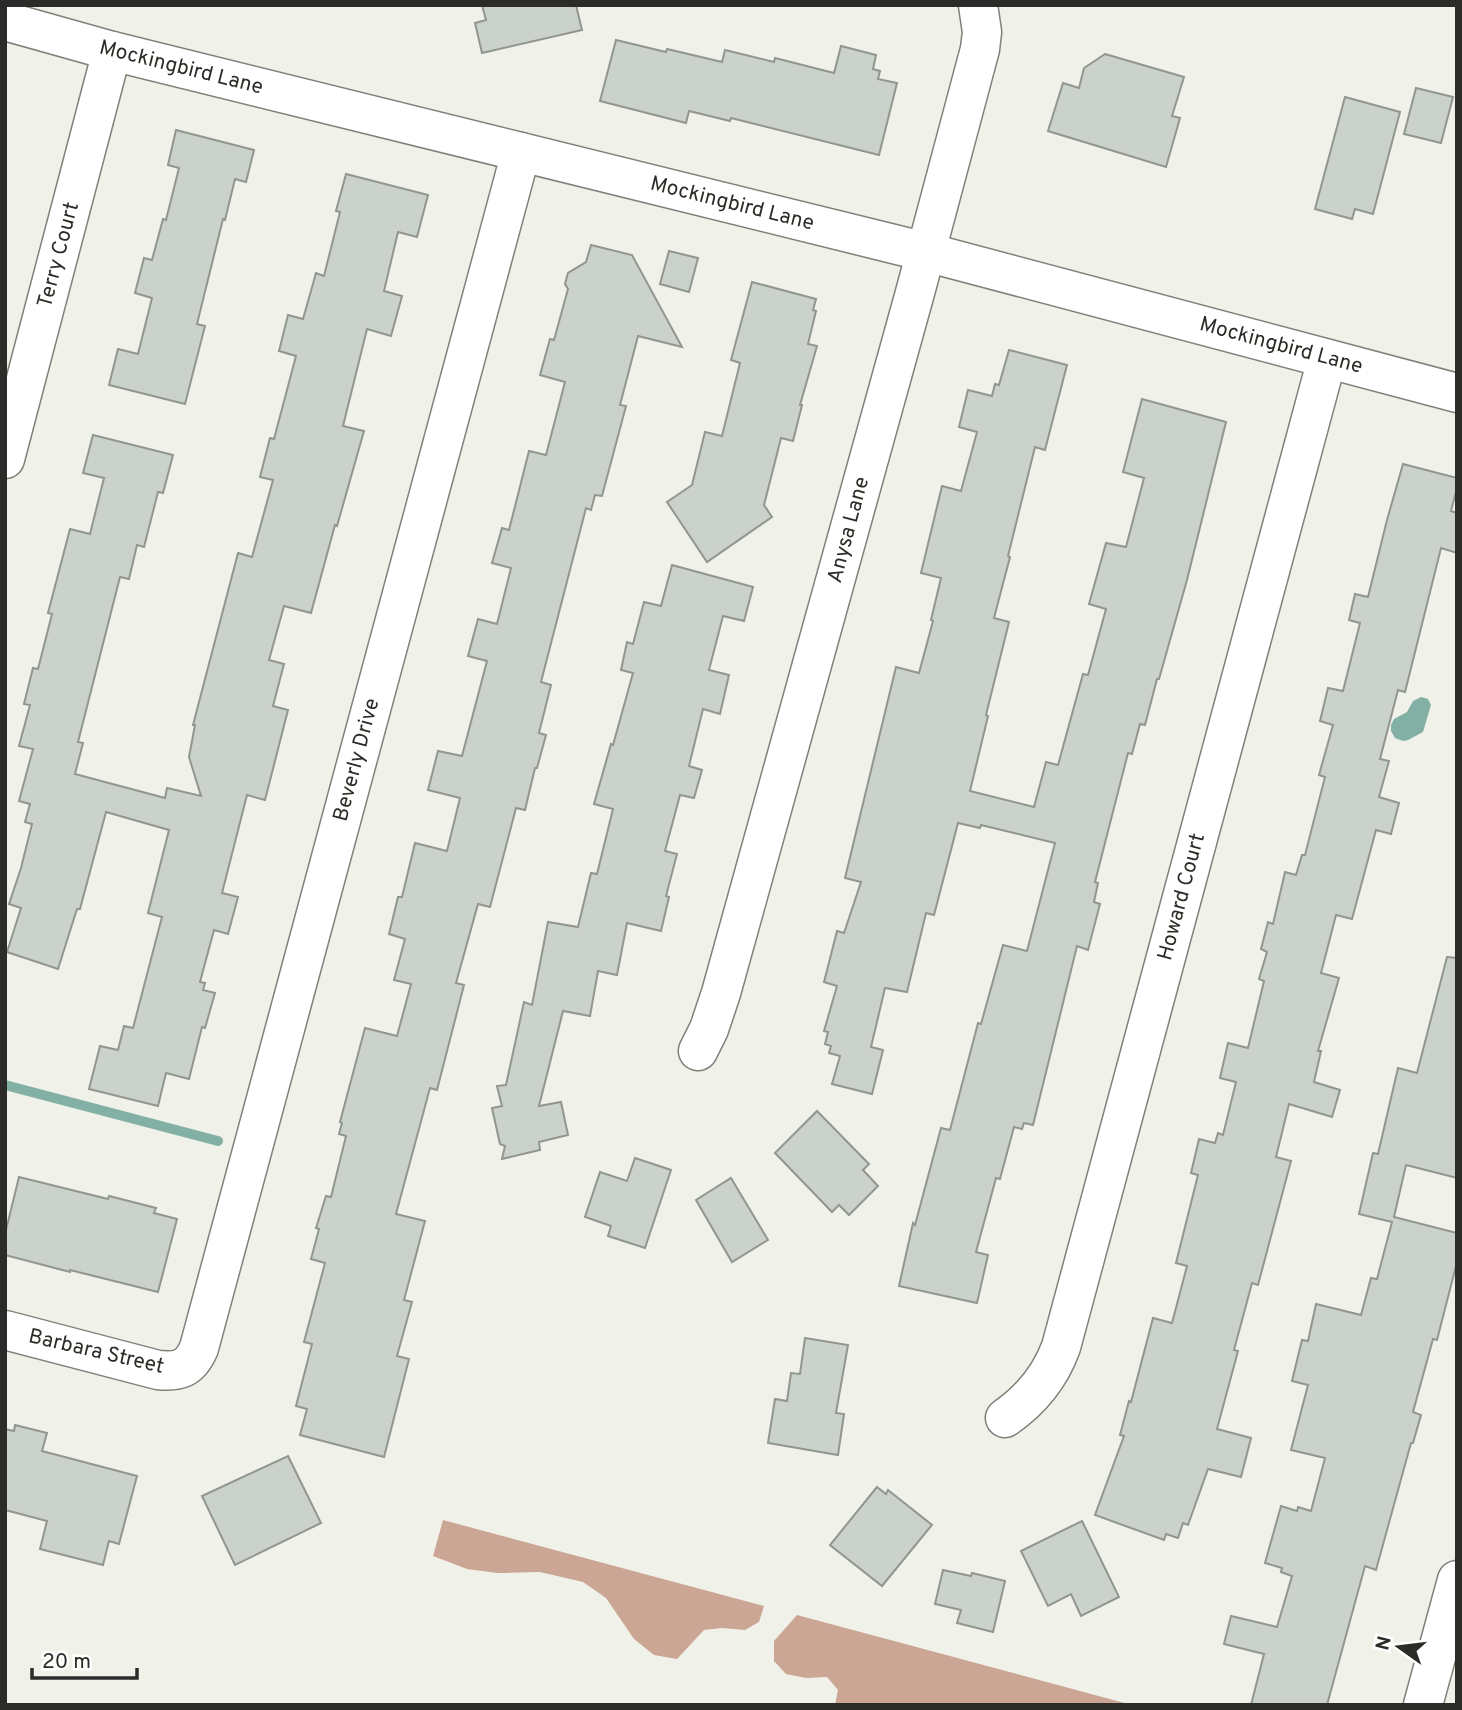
<svg xmlns="http://www.w3.org/2000/svg" width="1462" height="1710" font-family="Overpass,sans-serif">
<rect width="100%" height="100%" fill="#f0f1e9"/>
<g fill="#cba694">
<path d="M443,1520L764,1606L759,1622L745,1630L722,1628L704,1630L677,1659L654,1655L634,1639L606,1598L583,1582L540,1572L497,1573L467,1569L433,1556Z"/>
<path d="M797,1615L1132,1705H835L838,1690L827,1677L806,1678L786,1674L774,1661V1641Z"/>
</g>
<path fill="#83b0a4" d="M1421,697L1428,699L1431,705L1423,732L1408,740L1403,741L1395,738L1391,731V725L1394,719L1407,712L1413,701Z"/>
<g fill="none" stroke-linecap="round" stroke-linejoin="round">
<path stroke="#83b0a4" stroke-width="10" d="M5,1085L218,1141"/>
</g>
<g fill="#cbd1cb" stroke="#919690" stroke-width="2">
<path d="M482,5H576L582,30L482,53L475,23L486,20Z"/>
<path d="M616,40L666,52L667,49L722,62L725,50L774,62L775,58L834,73L841,46L876,55L873,69L880,71L878,79L897,83L879,155L731,118L730,121L689,111L686,123L600,101Z"/>
<path d="M1105,54L1184,77L1172,116L1180,118L1166,167L1048,131L1063,83L1079,88L1084,68Z"/>
<path d="M1416,88L1453,97L1441,143L1404,134Z"/>
<path d="M1345,97L1400,112L1373,214L1355,209L1352,219L1315,209Z"/>
<path d="M176,130L254,150L246,182L235,179L225,220L223,219L197,324L205,326L185,404L109,385L118,349L138,354L152,298L135,293L144,258L152,260L163,219L166,220L179,168L168,165Z"/>
<path d="M346,174L428,195L417,237L398,232L384,291L402,296L391,336L367,329L343,426L364,431L337,526L335,525L311,613L284,606L269,660L284,664L273,706L288,710L265,800L247,795L222,893L238,897L228,934L214,930L200,982L205,983L203,990L215,993L205,1028L202,1027L189,1079L166,1073L158,1106L89,1089L100,1046L118,1050L124,1026L133,1028L162,917L148,913L169,830L106,812L80,909H77L58,969L7,952L21,908L9,904L21,868L32,824L25,822L30,804L19,801L33,749L19,746L30,705L24,704L33,668L38,669L52,614L48,613L70,529L90,534L104,478L83,473L93,435L173,455L163,493L158,492L144,547L137,545L129,579L120,577L78,742L83,743L75,774L165,798L167,788L201,796L189,757L195,725H193L238,553L252,557L273,480L260,477L270,438L274,439L296,356L279,351L288,315L303,319L316,273L324,276L340,212L336,211Z"/>
<path d="M591,245L632,255L682,347L638,336L620,405L626,406L602,496L595,495L591,510L586,508L541,682L551,685L539,733L546,735L537,768H535L525,810L516,808L490,907L478,904L456,983L464,985L437,1090L430,1088L396,1214L425,1221L404,1300L412,1302L397,1356L409,1359L384,1457L300,1435L307,1409L296,1406L312,1344L304,1342L325,1263L311,1259L319,1229L316,1228L326,1196L331,1197L346,1136L339,1134L342,1123L340,1122L365,1028L397,1036L411,984L394,980L405,939L389,934L398,897H402L415,843L447,851L460,798L428,790L438,751L462,756L487,661L468,656L478,619L497,624L511,568L492,563L502,528L509,530L529,451L546,455L565,382L540,375L550,339L554,340L568,289L565,284L568,273L586,262Z"/>
<path d="M669,251L698,258L689,292L660,284Z"/>
<path d="M752,282L816,299L813,310L816,311L808,344L817,346L800,405H802L793,441L781,438L764,505L772,517L707,562L667,502L692,485L705,432L722,436L740,363L731,360Z"/>
<path d="M1009,350L1067,365L1045,450L1035,447L1008,556L1010,557L994,618L1009,622L986,715L988,716L970,791L1034,807L1046,762L1058,765L1083,674L1088,675L1106,609L1089,604L1106,543L1126,547L1144,478L1123,472L1142,399L1226,422L1187,580L1159,679H1157L1145,725L1140,724L1132,754L1128,753L1095,882L1098,883L1094,902L1100,904L1088,950L1077,946L1033,1125L1024,1123L1022,1129L1014,1127L1000,1179L996,1178L976,1252L988,1255L977,1303L899,1286L913,1223L915,1225L941,1128L950,1130L978,1023L981,1024L1003,945L1027,951L1055,843L981,825L980,828L958,823L934,915L926,913L907,992L885,988L871,1047L883,1050L872,1094L832,1084L840,1056L829,1053L831,1046L825,1044L828,1032L824,1031L837,986L824,982L837,931L844,933L861,882L845,878L896,667L919,673L933,621L931,620L941,578L921,573L942,486L961,491L977,432L959,427L968,390L992,396L995,384L999,385Z"/>
<path d="M1403,464L1457,478V488L1451,511L1457,513V553L1441,548L1405,692L1398,690L1380,759L1389,761L1379,797L1399,803L1391,834L1376,830L1352,919L1336,915L1321,973L1339,978L1318,1051H1321L1314,1082L1340,1090L1332,1117L1289,1104L1276,1157L1291,1161L1258,1285L1252,1283L1234,1350L1238,1351L1217,1429L1251,1438L1241,1477L1208,1469L1188,1525L1183,1523L1178,1538L1166,1534L1164,1540L1095,1515L1124,1436L1120,1435L1129,1401L1131,1402L1153,1318L1172,1323L1187,1266L1176,1263L1198,1175L1191,1173L1199,1139L1215,1143L1218,1133L1223,1135L1236,1082L1220,1078L1228,1043L1248,1048L1264,981L1259,979L1267,952L1261,949L1268,922L1273,924L1285,872L1296,875L1302,855H1305L1325,777L1319,775L1333,725L1320,721L1328,688L1343,691L1360,623L1349,620L1355,594L1368,597L1387,520Z"/>
<path d="M672,565L753,587L744,621L723,616L709,670L729,675L720,714L703,709L689,766L702,770L694,798L680,795L665,851L677,854L666,896L669,897L661,931L627,923L617,975L598,971L590,1016L563,1011L539,1106L561,1102L568,1135L539,1142L540,1150L502,1159L505,1146L500,1144L492,1108L502,1106L497,1086L506,1085L524,1002L532,1005L548,922L578,927L591,873L597,874L613,809L594,804L611,744L613,745L633,673L621,670L627,642L633,644L644,602L661,606Z"/>
<path d="M1447,957L1457,958V1178L1406,1165L1394,1217L1457,1233V1262L1437,1340L1433,1339L1413,1412L1421,1415L1413,1443H1411L1376,1570L1365,1566L1327,1705H1251L1264,1654L1224,1644L1231,1616L1277,1627L1292,1576L1281,1572L1282,1568L1265,1563L1281,1506L1297,1511L1298,1507L1311,1511L1325,1458L1291,1450L1308,1385L1292,1381L1302,1340L1308,1341L1316,1304L1361,1315L1371,1278L1377,1279L1392,1222L1359,1214L1373,1153L1378,1154L1398,1068L1417,1073Z"/>
<path d="M817,1111L869,1164L863,1170L878,1186L849,1215L839,1205L832,1212L775,1153Z"/>
<path d="M635,1158L671,1170L645,1248L608,1236L611,1226L585,1217L600,1172L627,1181Z"/>
<path d="M19,1177L108,1199L109,1196L156,1208L154,1213L177,1219L158,1292L70,1270V1272L5,1255V1234Z"/>
<path d="M731,1178L768,1240L732,1262L696,1200Z"/>
<path d="M805,1338L848,1345L836,1413L844,1414L838,1455L768,1443L775,1399L787,1401L791,1373L800,1374Z"/>
<path d="M15,1425L47,1433L42,1451L137,1476L119,1544L109,1541L103,1565L40,1549L47,1521L5,1510V1429L14,1431Z"/>
<path d="M288,1456L321,1523L235,1565L202,1496Z"/>
<path d="M877,1487L886,1494L888,1490L932,1525L882,1586L830,1545Z"/>
<path d="M1082,1521L1119,1597L1081,1616L1071,1594L1048,1606L1021,1551Z"/>
<path d="M943,1570L971,1576L972,1573L1005,1581L993,1632L957,1623L961,1610L935,1604Z"/>
</g>
<g fill="none" stroke-linecap="round" stroke-linejoin="round">
<defs>
<g id="street">
<path d="M5,459L112,51"/>
<path d="M698,1051L709,1029L721,993L916,289L980,49L982,32L978,5"/>
<path d="M5,1330L158,1370C179,1372 190,1369 199,1348L521,152"/>
<path d="M1005,1418C1031,1400 1050,1377 1061,1347L1327,359"/>
<path d="M1423,1705L1457,1580"/>
</g>
<path id="secondary" d="M5,21L112,51L926,252L1457,393"/>
</defs>
<use href="#street" stroke="#80817a" stroke-width="41"/>
<use href="#secondary" stroke="#80817a" stroke-width="41"/>
<use href="#street" stroke="#fff" stroke-width="38"/>
<use href="#secondary" stroke="#fff" stroke-width="38"/>
</g>
<g text-anchor="middle" dominant-baseline="central" stroke-width="5" stroke-linejoin="round" paint-order="stroke">
<g font-size="21" fill="#2b2b29" stroke="#fffffe">
<text transform="translate(181 68) rotate(14)">Mockingbird Lane</text>
<text transform="translate(732 204) rotate(14)">Mockingbird Lane</text>
<text transform="translate(59 255) rotate(-75)">Terry Court</text>
<text transform="translate(1281 346) rotate(15)">Mockingbird Lane</text>
<text transform="translate(849 530) rotate(-75)">Anysa Lane</text>
<text transform="translate(357 760) rotate(-75)">Beverly Drive</text>
<text transform="translate(1182 897) rotate(-75)">Howard Court</text>
<text transform="translate(96 1352) rotate(13)">Barbara Street</text>
</g>
</g>
<rect width="1462" height="1710" fill="none" stroke="#2b2b29" stroke-width="14"/>
<g transform="translate(1399 1647) rotate(284)" stroke="#fffffe" stroke-width="5" paint-order="stroke">
<path d="M0-5L12 26L0 18L-12 26Z" fill="#2b2b29"/>
<text y="-10" font-size="19" font-weight="bold" text-anchor="middle" fill="#2b2b29">N</text>
</g>
<path d="M32 1668v10h105v-10" fill="none" stroke="#2b2b29" stroke-width="3.5"/>
<text x="42" y="1668" font-size="21" fill="#2b2b29" stroke="#fffffe" stroke-width="5" paint-order="stroke">20 m</text>
</svg>
